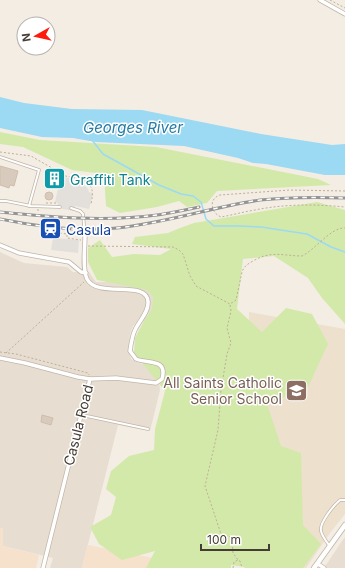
<svg xmlns="http://www.w3.org/2000/svg" width="345" height="568" font-family="Inter,sans-serif">
<rect width="100%" height="100%" fill="#f3ede4"/>
<g fill="#e7ded1">
<path d="M0,252L24,263L67,267L73,272H89L96,282H118L146,286L155,295L154,309L133,326L130,334L129,346V352L131,359L139,363L147,365L158,374L160,390L150,431L118,425L82,568H50L53,558L3,546V528H0Z"/>
<path d="M345,537V568H324L342,541Z"/>
</g>
<g fill="#f6e1cd">
<path d="M0,528H3V546L39,555L36,568H0Z"/>
<path d="M88,545L158,559L150,568H82Z"/>
</g>
<path fill="#ede0cd" d="M249,312L345,329V514L330,533L306,568H292L248,451Z"/>
<g fill="#d3e9aa">
<path d="M0,132L40,140L156,147L318,179L331,185L217,191L207,203L187,207L179,201L157,207L120,213L106,206L104,174L72,170L23,147L0,144Z"/>
<path d="M317,202L345,210V324L322,298L308,278L274,256L243,259L237,309L262,332L286,308L312,314L328,344L308,387L267,404L281,446L301,453L303,525L321,544L303,568H245L244,567L231,565V568H146L155,551L122,560L99,544L90,527L111,515L116,497L106,489L111,471L129,456L154,450L155,429L165,391L134,353L135,338L145,319L152,309L153,297L147,290L97,280L88,262V248L100,240L112,257L134,254L160,255L171,249L132,244L135,237L168,233L180,228L194,223Z"/>
</g>
<g fill="#e3e0dc">
<path d="M64,177L84,181V185L88,189L89,192L93,193L89,209L75,206L74,211L57,208L58,203L55,202L59,184L63,185Z"/>
<path d="M53,238L79,240L78,253L51,250Z"/>
</g>
<path fill="#9cd9f3" d="M0,97L24,103L72,109L142,110L261,134L332,145L345,144V175H325L266,164L253,163L238,158L184,146L96,142L73,138L42,137L0,128Z"/>
<g fill="none" stroke-linecap="round" stroke-linejoin="round">
<path stroke="#9cd9f3" stroke-width="1.5" d="M92,140L103,154L132,170L159,185L181,194L193,196L201,202L206,219L214,226H238L261,227L307,234L331,247L345,252"/>
</g>
<g fill="#d8cabc" stroke="#d0beac">
<path d="M0,166L18,171L14,186L10,185L9,188L0,185Z"/>
<circle cx="54" cy="179" r="4.5"/>
<circle cx="49" cy="196" r="4"/>
<path d="M42,415L53,418L51,425L41,422Z"/>
</g>
<g fill="none" stroke-linecap="round" stroke-linejoin="round">
<defs>
<g id="service">
<path d="M0,157L39,170L29,206"/>
<path d="M0,201H6L31,206L60,207"/>
<path d="M71,208L80,211L83,214L85,236"/>
<path d="M82,415L148,429"/>
<path d="M329,545C326,541 322,536 321,531C319,523 334,505 340,500H345"/>
</g>
<g id="minor">
<path d="M320,0L345,14"/>
<path d="M0,245L19,253L69,262L81,272L86,273"/>
<path d="M0,358L25,363L78,377L90,379L116,378L156,383L162,379C168,358 148,364 136,359L130,351C131,344 132,336 135,330C139,321 149,312 148,302C148,279 97,299 87,279C82,269 85,248 85,236"/>
<path d="M318,564L324,568"/>
<path d="M43,568L90,379"/>
</g>
<path id="tertiary" d="M314,568L345,525"/>
</defs>
<use href="#service" stroke="#c1b6a9" stroke-width="3.5"/>
<use href="#minor" stroke="#c1b6a9" stroke-width="5"/>
<use href="#tertiary" stroke="#c1b6a9" stroke-width="6"/>
<g stroke="#c1ae96" stroke-width="1" stroke-dasharray="2 2" stroke-linecap="butt">
<path d="M330,0L345,8"/>
<path d="M0,152L31,156L52,168L61,175"/>
<path d="M61,175C82,180 97,178 91,204"/>
<path d="M61,176V183L66,184"/>
<path d="M345,191L290,190L220,195C208,199 211,213 221,217C232,215 243,212 255,210C284,204 315,204 345,207"/>
<path d="M46,203H58"/>
<path d="M37,210H39"/>
<path d="M45,225V223"/>
<path d="M52,232L67,234V238L81,240"/>
<path d="M88,246L173,247L179,250L183,254L190,276L196,286L230,304L236,300L242,272C244,266 248,264 253,261C272,250 283,256 302,256C315,250 331,227 345,228"/>
<path d="M230,305L231,311L227,328L231,343L227,354L221,390L218,430L205,486L221,534L229,536L232,539L233,553L238,560"/>
<path d="M0,352L16,354L88,373L89,375"/>
<path d="M6,353L84,282"/>
<path d="M233,568L234,562L238,560L240,561L242,568"/>
</g>
<use href="#service" stroke="#fff" stroke-width="2"/>
<use href="#minor" stroke="#fff" stroke-width="3.5"/>
<use href="#tertiary" stroke="#fff" stroke-width="4.5"/>
<defs>
<g id="rail">
<path d="M0,212C51,217 105,222 157,215C171,213 185,210 199,207"/>
<path d="M0,219C39,227 78,232 117,228C166,223 212,207 260,200C289,197 317,197 345,198"/>
</g>
</defs>
<use href="#rail" stroke="#949494" stroke-width="3"/>
<use href="#rail" stroke="#fff" stroke-width="1.5" stroke-dasharray="4.5" stroke-linecap="butt"/>
</g>
<defs>
<symbol id="building-square" viewBox="-11 -11 22 22"><rect x="-9" y="-9" width="18" height="18" rx="4" fill="#0f9aa8" stroke="#fff"/><path d="M-4-6H4V6H1V3H-1V6H-4ZM-2.5-4.3h1.7v1.8h-1.7ZM.8-4.3h1.7v1.8H.8ZM-2.5-1h1.7V.8h-1.7ZM.8-1h1.7V.8H.8Z" fill="#fff"/></symbol>
<symbol id="station-square" viewBox="-11 -11 22 22"><rect x="-9" y="-9" width="18" height="18" rx="4" fill="#1a4fb4" stroke="#fff"/><path d="M-3-6H3Q5-6 5-4V2Q5 4 3 4L4.5 6H3L1.5 4h-3L-3 6H-4.5L-3 4Q-5 4-5 2V-4Q-5-6-3-6ZM-3.5-4v3h7v-3ZM-3.5 1v1.5H-2V1ZM2 1v1.5H3.5V1Z" fill="#fff"/></symbol>
<symbol id="school-square" viewBox="-11 -11 22 22"><rect x="-9" y="-9" width="18" height="18" rx="4" fill="#8d6e63" stroke="#fff"/><path d="M0-5L7-2L0 1L-7-2ZM-4 1L0 2.5L4 1V4Q0 6-4 4Z" fill="#fff"/></symbol>
</defs>
<g fill-rule="evenodd">
<use href="#building-square" x="42" y="166" width="25" height="25"/>
<use href="#station-square" x="38" y="216" width="25" height="25"/>
<use href="#school-square" x="284" y="378" width="25" height="25"/>
</g>
<g text-anchor="middle" dominant-baseline="central" stroke-width="3" stroke-linejoin="round" paint-order="stroke">
<g font-size="14" fill="#0d838f" stroke="#fff" text-anchor="start">
<text x="70" y="179">Graffiti Tank</text>
</g>
<g font-size="14" fill="#164399" stroke="#fff" text-anchor="start">
<text x="66" y="229">Casula</text>
</g>
<g font-size="14" fill="#785e54" stroke="#fff" text-anchor="end">
<text x="282" y="382">All Saints Catholic<tspan x="282" dy="16">Senior School</tspan></text>
</g>
<g font-size="14" fill="#453c33" stroke="#fff">
<text transform="translate(78 425) rotate(-76)">Casula Road</text>
</g>
<g font-size="15" font-style="italic" fill="#267ca5" stroke="#fff">
<text x="133" y="127">Georges River</text>
</g>
</g>
<g transform="translate(36 36) rotate(262)"><circle r="19" fill="#ffffff" stroke="#b5b1ad"/>
<path d="M0-3L7 15L0 10L-7 15Z" fill="#ff1a0e"/>
<text y="-6" font-size="11" font-weight="bold" text-anchor="middle" fill="#453c33">N</text>
</g>
<path d="M201 544v6h68v-6" fill="none" stroke="#453c33" stroke-width="2"/>
<text x="207" y="544" font-size="12" fill="#453c33" stroke="#ffffff" stroke-width="3" paint-order="stroke">100 m</text>
</svg>
